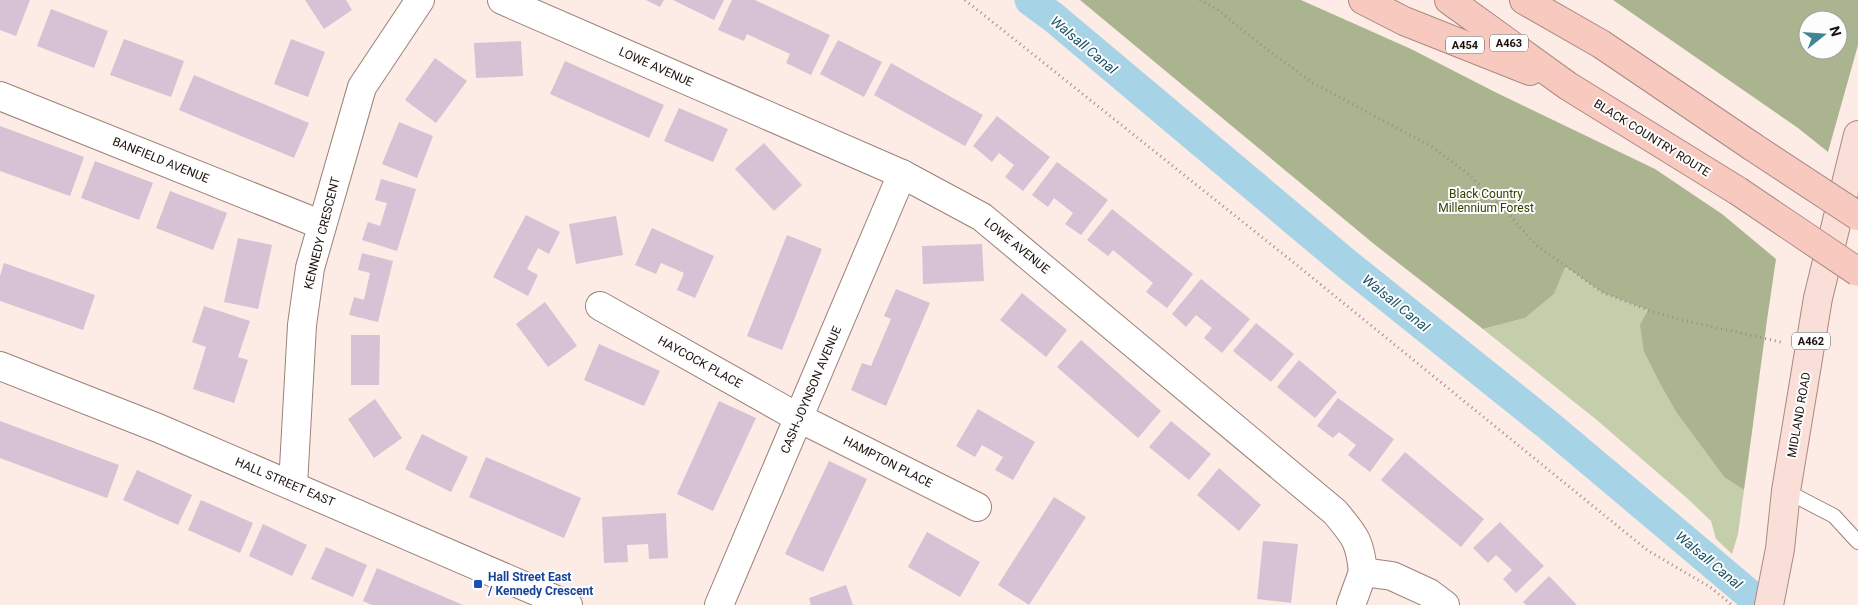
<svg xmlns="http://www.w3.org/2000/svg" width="1858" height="605" font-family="Roboto,sans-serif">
<rect width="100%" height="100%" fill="#fdebe5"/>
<path fill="#c4ceab" d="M1564,267L1603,293L1648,310L1644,352L1659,382L1676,412L1724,477L1744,490L1738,534L1732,554L1716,539L1711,521L1688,499L1598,421L1483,329L1525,318L1554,294Z"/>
<g fill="#aab58f" fill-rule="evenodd">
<path d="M1080,0H1301L1411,49L1495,92L1655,169L1722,214L1776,259C1764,336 1755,413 1744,490L1724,477L1676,412L1659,382L1644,352L1640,325L1648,310L1603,293L1565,267L1554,294L1525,318L1483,329L1374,244Z"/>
<path d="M1613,0H1858V45L1828,152L1798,128ZM1808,20H1838V50H1808Z"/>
</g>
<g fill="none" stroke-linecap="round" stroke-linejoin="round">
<path stroke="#a7d3e6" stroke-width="31" d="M1030,0L1053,17L1348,265L1548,425L1762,605"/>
</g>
<g fill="#d7c1d4">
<path d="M0,0H30L16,36L0,30Z"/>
<path d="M305,0H346L352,10L324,29Z"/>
<path d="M646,0H664L660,7Z"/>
<path d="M673,0H724L714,20Z"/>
<path d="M732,0H755L830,35L811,75L786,63L790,54L747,34L744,41L718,30Z"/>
<path d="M51,9L108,31L94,68L37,46Z"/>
<path d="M124,39L184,61L171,97L110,75Z"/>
<path d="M291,39L325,52L308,97L274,84Z"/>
<path d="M838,40L882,62L864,97L820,74Z"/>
<path d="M521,41L523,76L476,78L474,43Z"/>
<path d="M435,58L467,81L436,123L405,100Z"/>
<path d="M565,61L664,105L649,138L550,94Z"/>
<path d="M891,63L983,115L965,146L874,95Z"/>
<path d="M194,75L309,123L294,158L179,110Z"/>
<path d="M679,108L728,129L713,162L664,141Z"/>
<path d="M997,116L1050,157L1023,191L1005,177L1014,165L999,153L992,162L973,146Z"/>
<path d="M399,122L433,136L417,178L382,164Z"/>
<path d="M0,126L84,157L70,196L0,171Z"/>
<path d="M764,143L802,185L774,211L735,169Z"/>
<path d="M95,161L153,183L139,220L81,198Z"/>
<path d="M1057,162L1108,200L1081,235L1065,224L1073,213L1054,198L1048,207L1032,195Z"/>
<path d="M381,179L416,189L397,251L362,240L368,222L380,226L387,203L375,200Z"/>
<path d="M170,191L227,213L213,250L156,228Z"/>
<path d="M1112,209L1193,274L1167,308L1146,292L1153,283L1113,250L1108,256L1087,240Z"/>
<path d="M526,215L560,232L549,254L538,248L527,269L538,275L528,296L493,277Z"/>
<path d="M616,216L623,255L576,264L569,224Z"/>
<path d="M652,228L714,256L695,298L677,290L684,273L661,263L656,274L635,265Z"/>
<path d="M787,235L822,249L782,350L747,336Z"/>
<path d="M238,238L272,245L258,309L224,302Z"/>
<path d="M982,244L984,281L923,284L922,246Z"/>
<path d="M362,253L393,261L378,322L349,315L354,297L364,300L370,273L358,270Z"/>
<path d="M4,263L95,295L83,330L0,301V276Z"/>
<path d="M1201,279L1250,319L1222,353L1204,338L1212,328L1196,315L1186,327L1172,314Z"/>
<path d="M896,289L930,303L886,406L851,390L862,363L871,366L891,319L884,316Z"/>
<path d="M1022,293L1067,330L1046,357L1000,320Z"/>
<path d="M545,302L577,346L548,367L516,324Z"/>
<path d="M204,306L250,321L238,357L248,360L234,403L193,389L206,347L192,342Z"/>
<path d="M1256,323L1294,354L1271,382L1233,351Z"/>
<path d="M351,335H380L379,385H351Z"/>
<path d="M1081,340L1161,411L1138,438L1057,367Z"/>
<path d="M599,344L660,371L644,406L584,380Z"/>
<path d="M1299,360L1337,392L1315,418L1277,387Z"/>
<path d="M1338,398L1394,439L1370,472L1348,455L1356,445L1339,432L1333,438L1317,426Z"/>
<path d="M375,399L402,438L374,458L348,419Z"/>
<path d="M719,401L756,418L713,511L677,494Z"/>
<path d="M978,409L1035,442L1013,480L995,470L1003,457L982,445L975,457L956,446Z"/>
<path d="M0,421L119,465L107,498L0,458Z"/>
<path d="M1171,421L1211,454L1189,480L1149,447Z"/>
<path d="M422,434L468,457L451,492L405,469Z"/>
<path d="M1405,452L1484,519L1461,547L1381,480Z"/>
<path d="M486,457L581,498L564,538L469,497Z"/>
<path d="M829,461L867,479L823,572L785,554Z"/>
<path d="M1219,468L1261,505L1239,531L1197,495Z"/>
<path d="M137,470L192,495L178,525L123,500Z"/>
<path d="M1054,497L1086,517L1029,605L998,585Z"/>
<path d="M201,500L253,523L240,553L188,530Z"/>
<path d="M666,513L668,558L649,559L648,544L627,545L628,562L604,563L602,517Z"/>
<path d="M1500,522L1544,566L1516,593L1503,579L1512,570L1496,555L1488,563L1473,548Z"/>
<path d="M263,524L307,545L292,576L249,556Z"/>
<path d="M927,532L980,562L960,597L908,567Z"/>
<path d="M1263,541L1298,544L1291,603L1257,599Z"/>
<path d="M326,547L367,565L353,597L311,579Z"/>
<path d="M377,568L463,605H372L363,601Z"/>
<path d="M1549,576L1577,605H1526L1523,602Z"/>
<path d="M846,585L853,605H811L809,598Z"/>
</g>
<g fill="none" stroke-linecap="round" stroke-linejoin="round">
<defs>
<path id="lane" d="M1786,491L1834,516L1858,542"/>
<g id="street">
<path d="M502,0L902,174L982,217L1335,512C1355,536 1360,541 1363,572L1392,576L1429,593L1445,605"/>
<path d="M0,96L322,225"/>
<path d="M600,306L799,418L977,507"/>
<path d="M0,366L158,428L568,605"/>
<path d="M293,485L302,325L310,268L362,87L420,0"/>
<path d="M719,605L902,174"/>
<path d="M1351,605L1363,572"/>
</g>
<path id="primary" d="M1769,605L1780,549L1786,491L1818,298L1858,135"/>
<g id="highway">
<path d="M1363,0L1404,21L1530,71"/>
<path d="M1449,0L1568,86L1738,191"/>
<path d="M1524,0L1601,44L1753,147"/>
</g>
</defs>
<use href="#lane" stroke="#9b8278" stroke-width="16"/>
<use href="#street" stroke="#9b8278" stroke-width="30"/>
<use href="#primary" stroke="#aa8981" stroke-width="30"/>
<use href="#highway" stroke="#aa8981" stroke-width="30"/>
<g stroke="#9b8d88" stroke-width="3" stroke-dasharray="1 4" stroke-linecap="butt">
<path d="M965,0L1298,266L1647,550L1710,587L1732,605"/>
<path d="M1200,0L1218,10L1265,48L1313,83L1434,148L1467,173L1507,212L1536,245L1603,293L1648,310L1682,320L1781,342"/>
</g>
<use href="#lane" stroke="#fff" stroke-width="14"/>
<use href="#street" stroke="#fff" stroke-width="28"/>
<use href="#primary" stroke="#fadfd9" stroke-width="28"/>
<use href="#highway" stroke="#f7c9bf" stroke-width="28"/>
<defs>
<g id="highway-bridge">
<path d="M1753,147L1858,216"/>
<path d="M1738,191L1858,272"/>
</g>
</defs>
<use href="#highway-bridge" stroke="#aa8981" stroke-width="30" stroke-linecap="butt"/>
<use href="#highway-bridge" stroke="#f7c9bf" stroke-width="28"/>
</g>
<rect fill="#1a4fb4" stroke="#fdfdfd" stroke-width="2" x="473" y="579" width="10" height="10" rx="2.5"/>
<g text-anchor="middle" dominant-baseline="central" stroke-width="4" stroke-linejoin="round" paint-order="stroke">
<g fill="#fdfdfd" stroke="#5e5855" stroke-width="1">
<rect x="1490" y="34.5" width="38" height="17" rx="4"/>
<rect x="1446" y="36.5" width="38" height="17" rx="4"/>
<rect x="1792" y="332.5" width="38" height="17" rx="4"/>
</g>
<g font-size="11" font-weight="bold" fill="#1a110d">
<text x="1509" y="43">A463</text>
<text x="1465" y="45">A454</text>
<text x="1811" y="341">A462</text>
</g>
<g font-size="12" fill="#1a110d" stroke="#fdfdfd">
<text transform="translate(656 67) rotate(24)">LOWE AVENUE</text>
<text transform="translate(1652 138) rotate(32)">BLACK COUNTRY ROUTE</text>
<text transform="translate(161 160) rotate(22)">BANFIELD AVENUE</text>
<text transform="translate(322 233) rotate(-76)">KENNEDY CRESCENT</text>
<text transform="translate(1017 246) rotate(39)">LOWE AVENUE</text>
<text transform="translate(700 362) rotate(29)">HAYCOCK PLACE</text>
<text transform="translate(811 390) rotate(-67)">CASH-JOYNSON AVENUE</text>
<text transform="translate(1799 415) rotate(-80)">MIDLAND ROAD</text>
<text transform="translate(888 462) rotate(27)">HAMPTON PLACE</text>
<text transform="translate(285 482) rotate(23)">HALL STREET EAST</text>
</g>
<g font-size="12" fill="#344001" stroke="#fdfdfd">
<text x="1486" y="194">Black Country<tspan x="1486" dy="14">Millennium Forest</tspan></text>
</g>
<g font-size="12" font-weight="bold" fill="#164399" stroke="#fdfdfd" text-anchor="start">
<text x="488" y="577">Hall Street East<tspan x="488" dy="14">/ Kennedy Crescent</tspan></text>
</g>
<g font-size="14" font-style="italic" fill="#1a5367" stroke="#fdfdfd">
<text transform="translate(1084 45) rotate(40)">Walsall Canal</text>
<text transform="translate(1396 303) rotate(39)">Walsall Canal</text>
<text transform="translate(1709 560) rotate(40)">Walsall Canal</text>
</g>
</g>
<g transform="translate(1823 35) rotate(73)"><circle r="24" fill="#fdfdfd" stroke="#a29f9d"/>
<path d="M0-4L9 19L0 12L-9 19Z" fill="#408591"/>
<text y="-8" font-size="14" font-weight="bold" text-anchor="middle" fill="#1a110d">N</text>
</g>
</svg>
